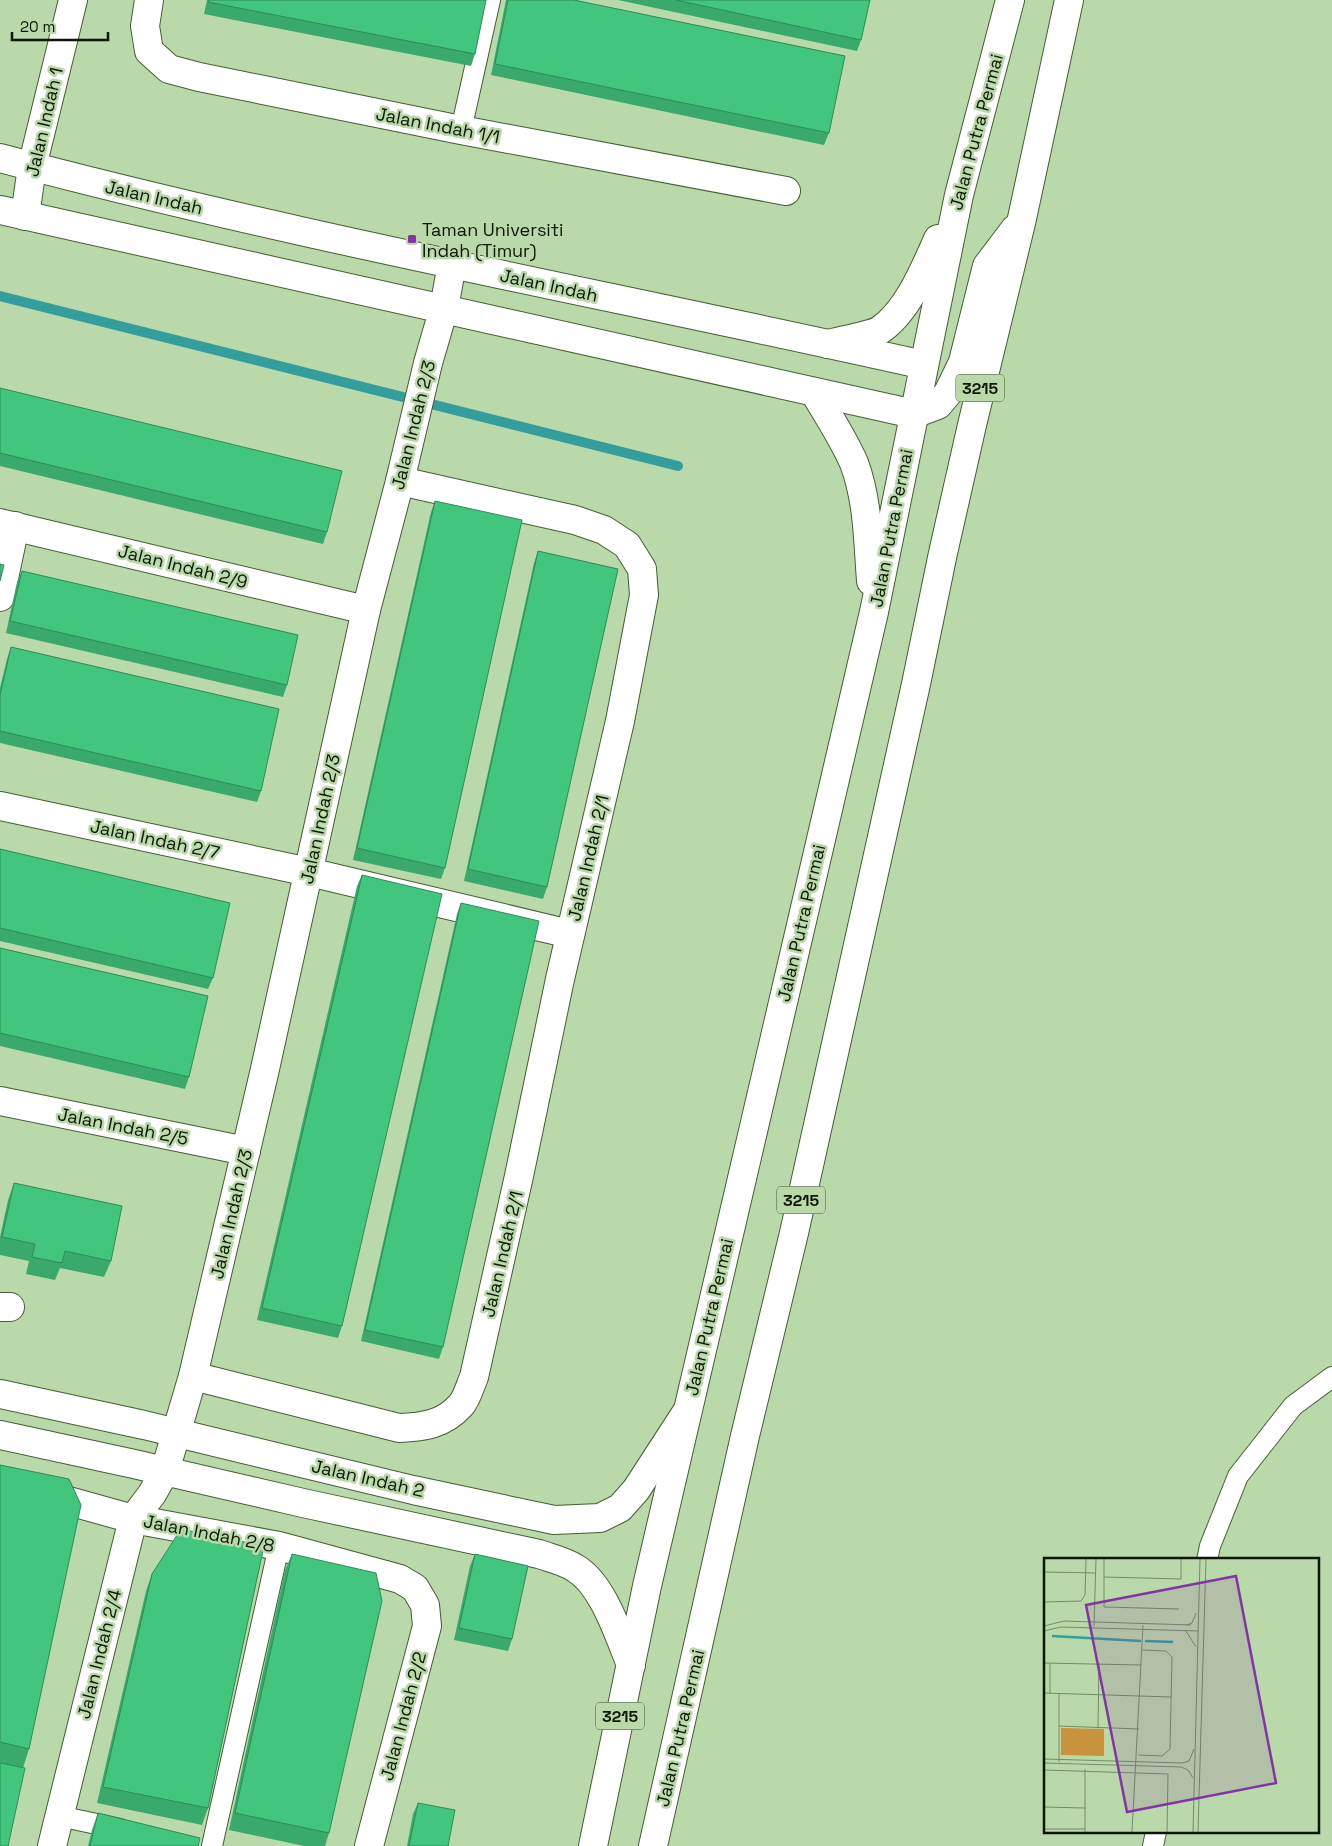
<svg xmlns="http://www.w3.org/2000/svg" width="1332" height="1846" font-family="'Space Grotesk',sans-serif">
<rect width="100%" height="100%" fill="#bad9aa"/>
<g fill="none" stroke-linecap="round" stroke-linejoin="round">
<path stroke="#349e9d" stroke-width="10" d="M0,296L678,466"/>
<defs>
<g id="lane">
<path d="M461,130L490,0"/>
<path d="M1207,1560L1210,1546L1238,1476L1293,1406L1332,1377"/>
<path d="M59,1816L120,1829"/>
<path d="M212,1846L279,1546"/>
<path d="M1153,1846L1156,1832"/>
</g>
<g id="street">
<path d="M149,0L145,26L149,51L169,69L199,77L461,130L786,191"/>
<path d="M0,523L366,610"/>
<path d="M0,597L15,526"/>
<path d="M0,806L309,872L570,934"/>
<path d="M0,1101L246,1151"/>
<path d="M0,1307H10"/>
<path d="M193,1376L399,1428C423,1427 443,1425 461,1405C467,1398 470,1386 474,1377L519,1176L560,979L620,721L644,595L642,569L627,545L604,530L575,520L400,481"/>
<path d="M0,1484L29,1490L133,1519L279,1546L400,1579L415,1588L425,1605L427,1626L369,1846"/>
<path d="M52,1846L133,1519L152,1494L165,1471L193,1376L265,1069L366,610L400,481L428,363L444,308L452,264"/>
</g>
<g id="secondary">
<path d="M0,158C305,239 616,296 924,365"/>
<path d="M0,210L914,414"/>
<path d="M25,216L32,167L73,0"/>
<path d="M0,1394L144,1425L413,1490L554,1520L600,1518L620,1508L636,1490L686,1413"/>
<path d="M0,1435L134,1464L303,1503L539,1554C550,1558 565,1561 575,1568C603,1584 619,1636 631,1665"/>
</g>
<g id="primary">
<path d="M828,344C839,341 872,335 880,330C908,311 925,268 938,239"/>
<path d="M814,392C828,415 843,438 854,463C868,500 868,542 871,581"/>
<path d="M914,414L938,405L948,393L963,362L987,266L1015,229"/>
<path d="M593,1846L647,1586L874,612L959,195L1010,0"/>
<path d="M653,1846L745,1436L794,1233L916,684L943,553L972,425L1021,223L1069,0"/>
</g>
</defs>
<use href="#lane" stroke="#435e33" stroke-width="22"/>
<use href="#street" stroke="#435e33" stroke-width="30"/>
<use href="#secondary" stroke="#435e33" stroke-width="30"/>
<use href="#primary" stroke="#435e33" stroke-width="30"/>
<use href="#lane" stroke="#fff" stroke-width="20"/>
<use href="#street" stroke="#fff" stroke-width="28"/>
<use href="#secondary" stroke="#fff" stroke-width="28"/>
<use href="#primary" stroke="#fff" stroke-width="28"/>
</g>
<g fill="#39aa6c">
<path d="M207,0H486L475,54L471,66L204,14Z"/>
<path d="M506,0H574L829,133L824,145L491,75Z"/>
<path d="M618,0H870L861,40L857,51Z"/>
<path d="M0,388L327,532L323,544L0,466Z"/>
<path d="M435,501L445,868L441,879L353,860L431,512Z"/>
<path d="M538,551L547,887L543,899L464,881L534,563Z"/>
<path d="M22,571L287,685L283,697L6,633L17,582Z"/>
<path d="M11,647L261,791L257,802L0,743V688L7,659Z"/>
<path d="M0,849L213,978L208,989L0,941Z"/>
<path d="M362,875L342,1326L338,1338L257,1320L357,886Z"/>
<path d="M461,903L443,1347L439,1359L361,1341L457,914Z"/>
<path d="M0,948L189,1077L185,1089L0,1046Z"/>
<path d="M14,1183L111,1261L104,1277L60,1268L55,1280L26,1274L29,1261L0,1255V1237L8,1200Z"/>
<path d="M0,1465L29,1749L23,1768L0,1846Z"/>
<path d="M292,1554L329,1833L325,1846H304L229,1830L285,1570Z"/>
<path d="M475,1554L512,1639L508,1651L454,1640L470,1566Z"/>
<path d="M152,1574L208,1808L202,1825L97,1803L146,1591Z"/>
<path d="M418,1803L448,1846H407L413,1814Z"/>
<path d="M98,1813L198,1846H88L92,1830Z"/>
</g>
<g fill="#42c67d" stroke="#2e8b58">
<path d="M209,0H486L475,54L208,2Z"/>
<path d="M508,0H574L845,56L829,133L495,64Z"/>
<path d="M676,0H870L861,40Z"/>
<path d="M0,388L342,471L327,532L0,453Z"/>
<path d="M435,501L522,520L445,868L357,848Z"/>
<path d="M538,551L618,569L547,887L468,869Z"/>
<path d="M0,564L4,565L0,581Z"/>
<path d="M22,571L298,635L287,685L10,621Z"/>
<path d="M11,647L279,709L261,791L0,731V695Z"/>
<path d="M0,849L230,903L213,978L0,928Z"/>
<path d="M362,875L442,894L342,1326L262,1308Z"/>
<path d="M461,903L539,921L443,1347L365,1330Z"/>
<path d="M0,948L208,996L189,1077L0,1033Z"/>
<path d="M14,1183L122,1206L111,1261L65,1251L62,1263L32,1257L35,1244L2,1237Z"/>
<path d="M0,1465L69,1479L81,1505L29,1749L0,1742Z"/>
<path d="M181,1529L264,1546L208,1808L103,1787L152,1574Z"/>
<path d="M292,1554L376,1573L382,1601L329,1833L235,1813Z"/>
<path d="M475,1554L528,1566L512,1639L459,1628Z"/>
<path d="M0,1763L25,1768L8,1846H0Z"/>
<path d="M418,1803L455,1810L448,1846H409Z"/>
<path d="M98,1813L200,1838L198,1846H90Z"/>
</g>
<rect fill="#8434a4" stroke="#bad9aa" stroke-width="2" x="407" y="234" width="10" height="10" rx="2.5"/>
<g text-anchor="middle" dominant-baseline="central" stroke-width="5" stroke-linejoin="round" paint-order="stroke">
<g fill="#bad9aa" stroke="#405036" stroke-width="1">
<rect x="956" y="374.5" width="48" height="27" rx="4"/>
<rect x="777" y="1186.5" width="48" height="27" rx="4"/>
<rect x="596" y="1702.5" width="48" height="27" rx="4"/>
</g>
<g font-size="16" font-weight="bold" fill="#0b1605">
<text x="980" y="388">3215</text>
<text x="801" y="1200">3215</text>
<text x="620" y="1716">3215</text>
</g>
<g font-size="18" fill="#0b1605" stroke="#bad9aa">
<text transform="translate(44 122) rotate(-77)">Jalan Indah 1</text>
<text transform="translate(438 125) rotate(11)">Jalan Indah 1/1</text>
<text transform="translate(976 132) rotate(-75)">Jalan Putra Permai</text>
<text transform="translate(154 197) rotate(13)">Jalan Indah</text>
<text transform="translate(549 285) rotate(12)">Jalan Indah</text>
<text transform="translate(413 425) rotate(-76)">Jalan Indah 2/3</text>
<text transform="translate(891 528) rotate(-79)">Jalan Putra Permai</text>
<text transform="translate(183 566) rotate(14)">Jalan Indah 2/9</text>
<text transform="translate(320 819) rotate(-78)">Jalan Indah 2/3</text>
<text transform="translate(155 839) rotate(12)">Jalan Indah 2/7</text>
<text transform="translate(588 858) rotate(-77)">Jalan Indah 2/1</text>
<text transform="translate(801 923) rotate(-77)">Jalan Putra Permai</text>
<text transform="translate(123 1126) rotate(11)">Jalan Indah 2/5</text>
<text transform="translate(231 1214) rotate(-77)">Jalan Indah 2/3</text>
<text transform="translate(502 1254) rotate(-77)">Jalan Indah 2/1</text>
<text transform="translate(709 1317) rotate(-77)">Jalan Putra Permai</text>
<text transform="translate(368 1478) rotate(13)">Jalan Indah 2</text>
<text transform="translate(209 1533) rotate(11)">Jalan Indah 2/8</text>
<text transform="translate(99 1654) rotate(-76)">Jalan Indah 2/4</text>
<text transform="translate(403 1716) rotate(-75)">Jalan Indah 2/2</text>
<text transform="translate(680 1728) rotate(-77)">Jalan Putra Permai</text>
</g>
<g font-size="18" fill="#0b1605" stroke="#bad9aa" text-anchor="start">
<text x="422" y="229">Taman Universiti<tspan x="422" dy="21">Indah (Timur)</tspan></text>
</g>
</g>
<g transform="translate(1044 1558)">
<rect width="275" height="275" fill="#bad9aa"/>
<path d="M17,170L60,171V198L17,197Z" fill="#c9923c"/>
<path fill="none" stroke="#349e9d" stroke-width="2.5" d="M8,78L97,83M101,83L129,84"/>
<path fill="none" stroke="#748b68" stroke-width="1" d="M60,1V49L135,51M0,14L52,15M60,19L137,21V1M0,44L37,43L41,37L42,1M143,67L148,65L152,55M0,68L20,63L147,67M50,68L52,1M0,73L17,69L154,73M142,73L152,89M0,105L97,107M0,135L127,139M6,136V105M15,136V204M15,168L95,171M54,170L55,105M94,197L118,198L126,191L128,99L122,93L98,92M0,201L138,205L145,203L150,191M0,205L137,209L144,212L149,220M0,212L124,216L123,274M0,249L41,250M0,271H41M41,274V211M88,274L99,67M149,274L156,1M154,274L162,1"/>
<path fill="#8434a4" fill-opacity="0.15" stroke="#8434a4" stroke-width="2.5" d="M192,18L232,225L83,254L42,47Z"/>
<rect width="275" height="275" fill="none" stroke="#0b1605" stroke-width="2.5"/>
</g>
<path d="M12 32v8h96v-8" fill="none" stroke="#0b1605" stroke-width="2.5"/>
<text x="20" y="32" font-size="15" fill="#0b1605" stroke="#bad9aa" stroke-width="4" paint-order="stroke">20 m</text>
</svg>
